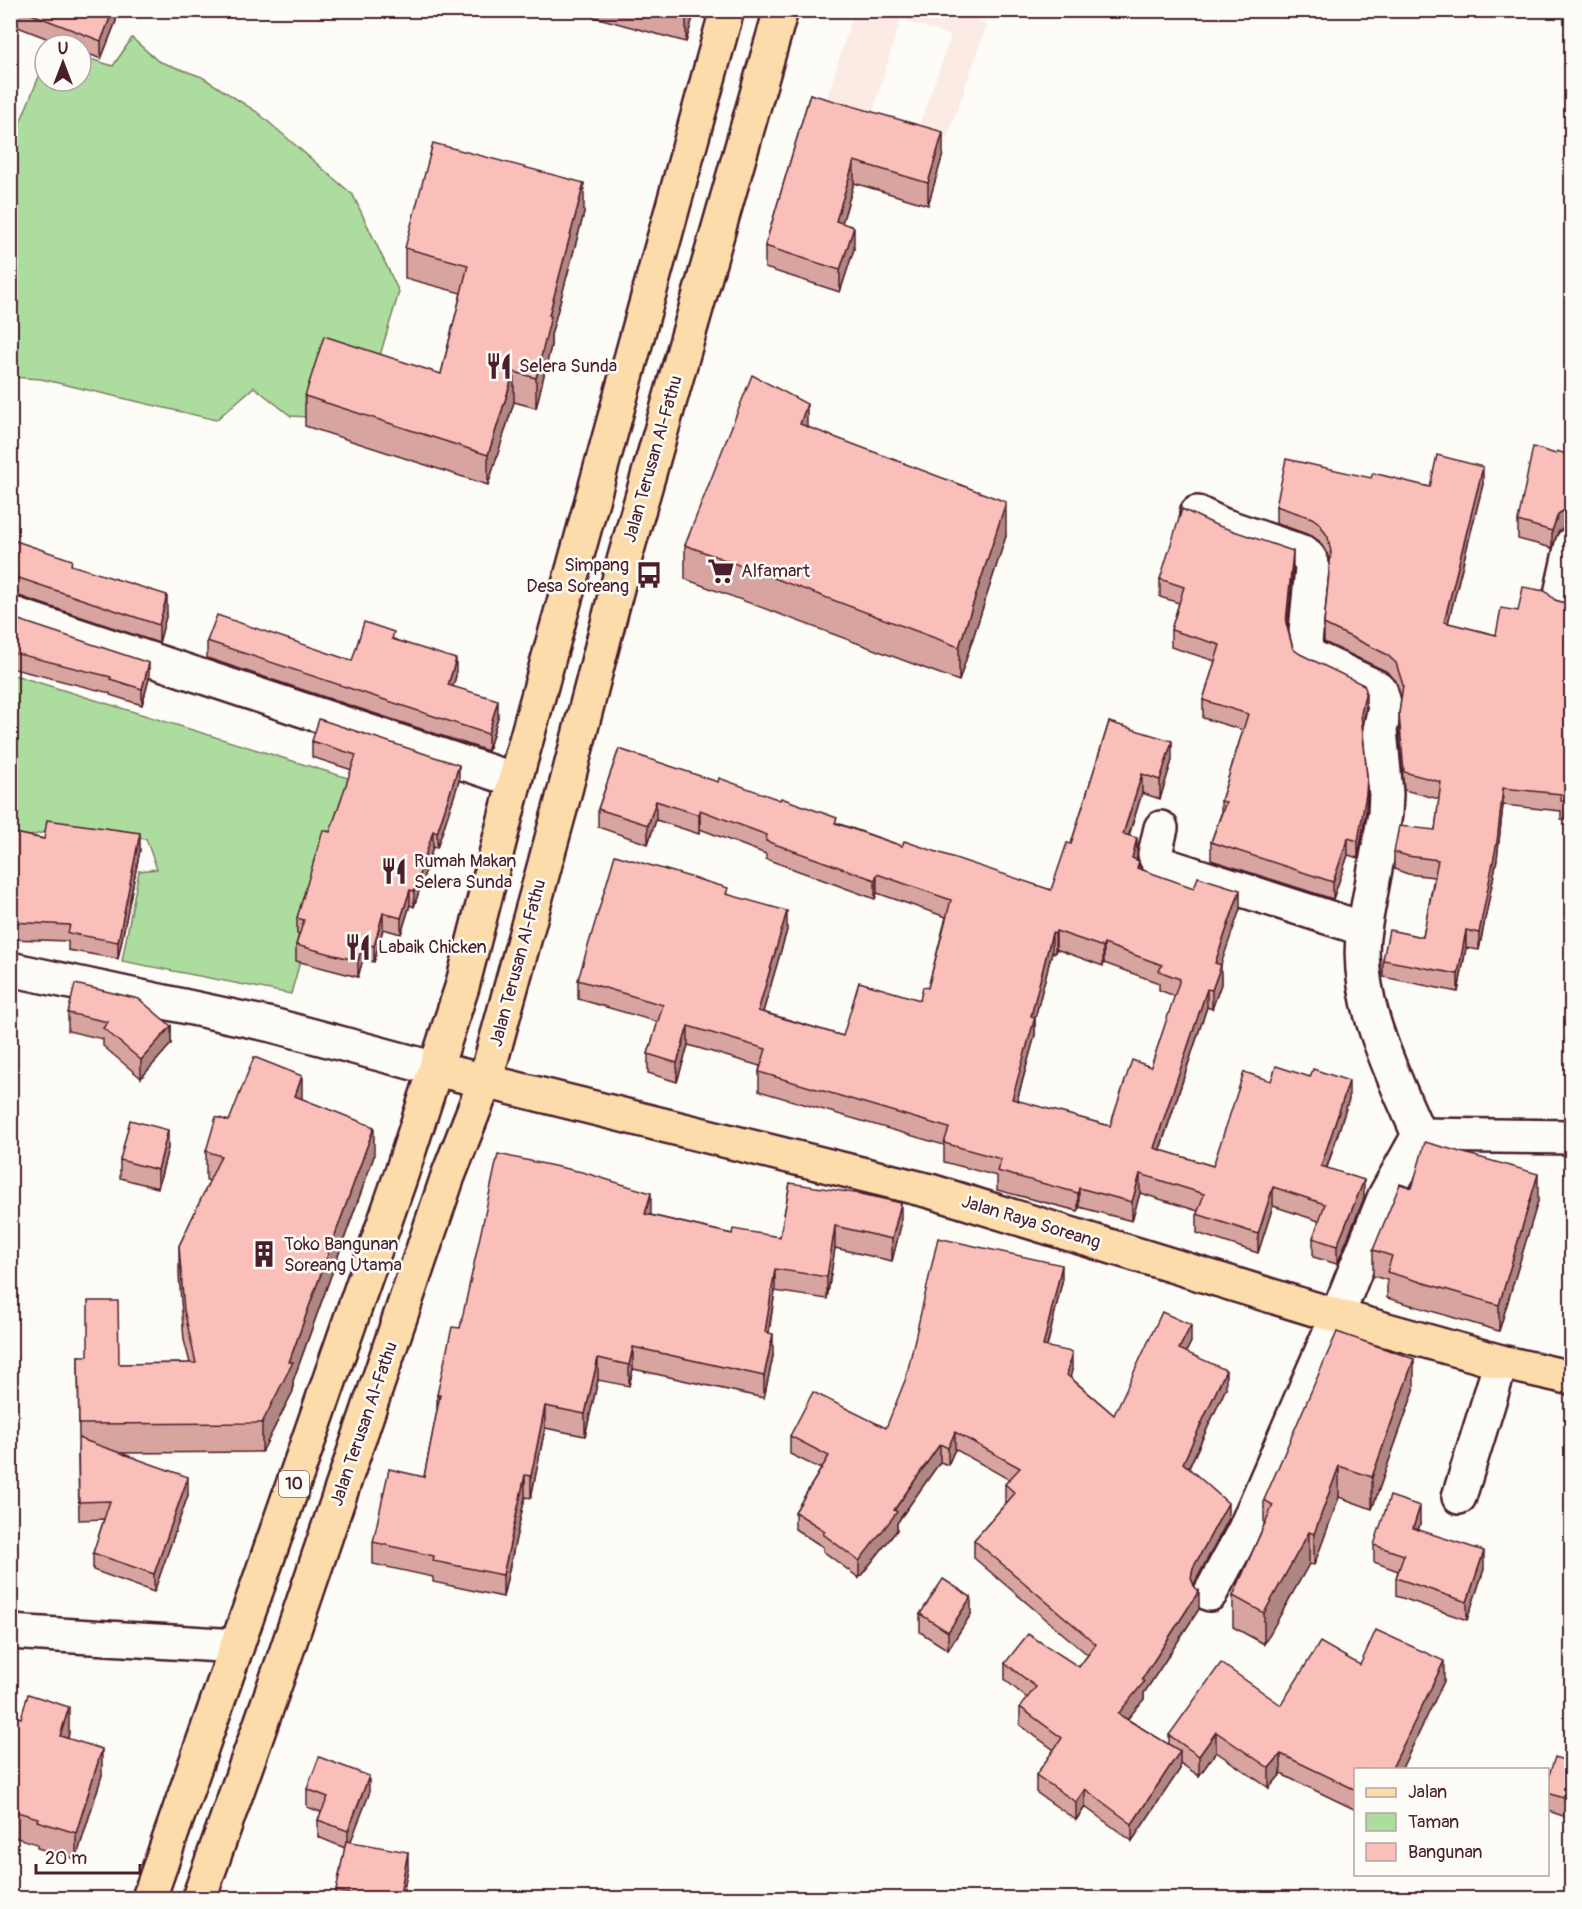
<svg xmlns="http://www.w3.org/2000/svg" width="1582" height="1909" font-family="Pangolin,sans-serif">
<rect width="100%" height="100%" fill="#fdfcf7"/>
<filter id="ink" filterUnits="userSpaceOnUse"><feTurbulence type="fractalNoise" baseFrequency=".0167" numOctaves="2"/><feDisplacementMap in="SourceGraphic" scale="12" xChannelSelector="R" yChannelSelector="G"/><feConvolveMatrix kernelMatrix="1 2 1 2 8 2 1 2 1" color-interpolation-filters="sRGB"/></filter>
<g filter="url(#ink)">
<g fill="#fceae4">
<path d="M949,10L987,24L947,139L918,129L951,36L907,21L910,11Z"/>
<path d="M854,11H903L870,121L824,108Z"/>
</g>
<g fill="#acdd9e" stroke="#7b7e64" stroke-width="1.5">
<path d="M132,38L158,61L202,77L257,112L353,195L399,292L372,382L308,417L291,416L254,387L216,420L41,379L11,377L10,147L45,62V81H81V56L113,66Z"/>
<path d="M11,674L351,779L291,994L122,961L139,871L157,869L146,839L129,837L121,843L45,832L11,841Z"/>
</g>
<g fill="none" stroke-linecap="round" stroke-linejoin="round">
<defs>
<g id="minor">
<path d="M1197,513L1222,525L1305,553L1310,559L1312,568L1305,642L1308,655L1378,688L1381,692L1385,707L1380,730L1386,794L1385,814L1364,929C1353,997 1393,1074 1419,1135"/>
<path d="M1572,544L1561,594V600L1572,603"/>
<path d="M10,613L515,780"/>
<path d="M1161,828L1155,854L1156,858L1165,865L1364,929"/>
<path d="M10,969L272,1025L436,1069"/>
<path d="M1459,1497L1501,1362"/>
<path d="M1210,1594L1244,1531L1337,1316L1385,1196L1419,1135L1572,1137"/>
<path d="M10,1632L237,1646"/>
</g>
<path id="major" d="M436,1069L930,1191L1337,1316L1501,1362L1572,1378"/>
<g id="highway">
<path d="M149,1898L401,1175L462,987L514,784L727,10"/>
<path d="M199,1898L286,1653L448,1176L485,1082L562,802L624,561L781,10"/>
</g>
</defs>
<use href="#minor" stroke="#4a1f2b" stroke-width="38"/>
<use href="#major" stroke="#4a1f2b" stroke-width="38"/>
<use href="#highway" stroke="#4a1f2b" stroke-width="38"/>
<use href="#minor" stroke="#fdfcf7" stroke-width="33"/>
<use href="#major" stroke="#fddcac" stroke-width="33"/>
<use href="#highway" stroke="#fddcac" stroke-width="33"/>
</g>
<g fill="#d8a49f" stroke="#4a1f2b" stroke-width="1.5" fill-rule="evenodd">
<path d="M10,10H116V21L101,59L81,51V45H64L10,24Z"/>
<path d="M576,10H695L686,42L576,12Z"/>
<path d="M810,94L943,154L928,205L854,183L842,223L854,249L840,292L765,268V246Z"/>
<path d="M584,213L551,335V346L536,408L514,402L488,485L305,426V396L441,374L461,293L405,278V248Z"/>
<path d="M1556,454L1572,456V526H1566L1558,532L1552,548L1518,539V521Z"/>
<path d="M1371,478L1430,487L1483,484L1448,623L1496,635L1518,611L1555,600L1568,604H1572V819H1561V811L1503,805L1497,859L1479,950L1466,948L1458,992L1383,977V960L1423,937L1434,877L1408,874L1394,869V852L1435,830L1439,799L1404,790L1399,731V714L1401,697L1396,681L1386,671L1324,642V624L1330,563L1328,555L1319,541L1312,536L1276,523V506Z"/>
<path d="M1006,536L959,681L685,579V545Z"/>
<path d="M10,539L72,566L167,613L159,643L16,595H10Z"/>
<path d="M1293,569L1288,628L1293,649L1366,707L1362,726L1367,794L1366,812L1358,858L1348,855L1333,899L1211,860V842L1221,814V801L1243,730L1203,718V700L1215,661L1171,647V630L1179,603L1160,597V579Z"/>
<path d="M10,617L149,679L142,705L110,695V693L10,668Z"/>
<path d="M394,639L456,676L453,686L498,717L488,751L207,658V641L352,661Z"/>
<path d="M1109,722L1172,760L1160,799L1142,793L1129,836L1137,857L1136,859L1139,869L1240,909L1220,965L1221,984L1212,1009L1207,1007L1160,1150L1213,1166L1271,1081L1349,1099L1327,1168L1364,1198L1337,1264L1313,1257V1238L1319,1221L1273,1206L1258,1253L1197,1233V1214L1198,1211L1140,1193L1132,1221L1079,1207L1078,1211L997,1190V1176L944,1162V1145L759,1091V1072L760,1066L688,1045L677,1082L648,1073V1054L658,1022L578,999V980L728,894L787,930L763,1012L843,1036L920,1000L928,988L946,917L877,893L875,899L766,859V854L700,829L699,834L656,820L648,844L598,827V809L619,749L837,823L902,846L1051,890L1071,844ZM1056,949L1103,966L1104,963L1159,983V990L1175,996L1151,1067L1110,1126L1017,1101L1035,1035V1018L1052,952L1055,953Z"/>
<path d="M312,741L459,781L437,848L433,847L414,907L410,905L401,934L383,929L374,962L363,959L358,977L296,961V945L299,934H297V918L330,832L352,770L312,757Z"/>
<path d="M10,832L44,839L140,850L118,959L68,950V941L10,939Z"/>
<path d="M68,1013L171,1026V1044L141,1078L103,1046V1039L68,1031Z"/>
<path d="M302,1099L374,1156L293,1381V1391L262,1452L119,1453L188,1495L154,1592L93,1570V1553L104,1519L79,1520L78,1456L79,1439L78,1356L119,1364L190,1363L184,1340L179,1275V1246L210,1181L206,1180V1151L229,1121Z"/>
<path d="M168,1148L158,1188L120,1178V1160Z"/>
<path d="M790,1183L901,1225L892,1261L835,1248L827,1299L775,1291L769,1333L773,1356L764,1398L633,1369L629,1386L598,1380L585,1436L545,1428L531,1498L525,1497L503,1597L433,1582V1577L373,1564V1542L424,1477L437,1411V1395L460,1328L651,1215L732,1234L780,1237Z"/>
<path d="M1412,1188L1538,1201L1499,1331L1387,1298V1280L1373,1276V1250Z"/>
<path d="M1062,1282L1047,1347L1072,1370L1070,1377L1114,1415L1191,1342L1186,1352L1226,1388L1189,1468L1228,1520L1194,1585L1199,1609L1144,1693V1699L1127,1719L1169,1745V1735L1281,1705L1360,1665L1444,1681L1401,1770H1356V1810L1281,1774L1269,1788L1216,1752L1199,1776L1180,1763V1769L1132,1841L1085,1807L1076,1820L1036,1792V1775L1054,1750L1020,1725V1707L1027,1698L1005,1680V1663L1079,1667L1088,1655L974,1558V1540L1007,1502L1005,1501V1484L1010,1480L955,1449L948,1465L940,1462L897,1523V1530L859,1578L823,1551V1547L795,1529V1512L821,1469L790,1454V1436L886,1428Z"/>
<path d="M1414,1390L1372,1509L1339,1497L1314,1565L1309,1564L1264,1644L1233,1627V1596L1264,1525V1500Z"/>
<path d="M1420,1524L1418,1530L1484,1569L1467,1620L1396,1596V1578L1398,1571L1374,1562V1545Z"/>
<path d="M920,1614H971L948,1650L920,1632Z"/>
<path d="M1572,1631V1667L1571,1666Z"/>
<path d="M10,1715L69,1733L68,1738L102,1775L76,1859L37,1848V1844L10,1836Z"/>
<path d="M1572,1763V1819L1548,1811V1778Z"/>
<path d="M307,1789L369,1794L350,1842L408,1869L402,1899H336V1891L345,1848L318,1837V1820L321,1812L307,1807Z"/>
</g>
<g fill="#b08682" stroke="#4a1f2b" stroke-width="1.5">
<path d="M113,10H116V21L101,59V41Z"/>
<path d="M688,10H695L686,42V16Z"/>
<path d="M943,132V154L928,205V183Z"/>
<path d="M854,161V183L836,243V221Z"/>
<path d="M584,183V213L551,335V346L536,408V378L549,315Z"/>
<path d="M854,227V249L840,292V270Z"/>
<path d="M13,368V384L10,400V384Z"/>
<path d="M514,372V402L488,485V455Z"/>
<path d="M807,404V439L800,424Z"/>
<path d="M1483,467V484L1444,639V622Z"/>
<path d="M1006,502V536L959,681V647Z"/>
<path d="M1566,509V526L1558,532L1552,548V531L1558,514Z"/>
<path d="M1293,551V569L1286,641V623Z"/>
<path d="M167,595V613L159,643V625Z"/>
<path d="M456,659V676L448,702V685Z"/>
<path d="M149,663V679L142,705V689Z"/>
<path d="M1366,690V707L1361,732V714Z"/>
<path d="M498,700V717L488,751V734Z"/>
<path d="M1172,741V760L1160,799V780Z"/>
<path d="M459,765V781L437,848V833Z"/>
<path d="M1142,774V793L1123,853V834Z"/>
<path d="M1367,777L1366,812L1358,858V841Z"/>
<path d="M1503,788V805L1497,859L1479,950V933Z"/>
<path d="M656,801V820L648,844V825Z"/>
<path d="M700,810V829L699,834V815Z"/>
<path d="M433,831V847L414,907V891Z"/>
<path d="M140,833V850L118,959V942Z"/>
<path d="M1137,838V857L1132,877V858Z"/>
<path d="M1348,838V855L1333,899V882Z"/>
<path d="M877,874V893L875,899V880Z"/>
<path d="M410,890V905L401,934V918Z"/>
<path d="M1240,890V909L1215,982V963Z"/>
<path d="M787,911V930L758,1029V1011Z"/>
<path d="M383,913V929L374,962V946Z"/>
<path d="M1466,930V948L1458,992V974Z"/>
<path d="M1056,931V949L1055,953V934Z"/>
<path d="M1052,933V952L1035,1018V1035L1012,1118V1099L1031,1016Z"/>
<path d="M363,943V959L358,977V961Z"/>
<path d="M1104,944V963L1103,966V947Z"/>
<path d="M1221,965V984L1212,1009V990Z"/>
<path d="M1207,989V1007L1154,1167V1148Z"/>
<path d="M171,1026V1044L141,1078V1060Z"/>
<path d="M688,1026V1045L677,1082V1063Z"/>
<path d="M302,1076V1105L295,1096Z"/>
<path d="M1349,1081V1099L1321,1185V1166Z"/>
<path d="M374,1127V1156L293,1381V1391L262,1452V1423L289,1362Z"/>
<path d="M168,1130V1148L158,1188V1170Z"/>
<path d="M1140,1174V1193L1132,1221V1202Z"/>
<path d="M1538,1174V1201L1499,1331V1305Z"/>
<path d="M1364,1180V1198L1337,1264V1246Z"/>
<path d="M1273,1187V1206L1258,1253V1234Z"/>
<path d="M1079,1188V1207L1078,1211V1193Z"/>
<path d="M651,1193V1215L645,1214Z"/>
<path d="M901,1203V1225L892,1261V1239Z"/>
<path d="M835,1226V1248L827,1299V1277Z"/>
<path d="M1062,1265V1282L1043,1363V1346Z"/>
<path d="M775,1269V1291L765,1354V1332Z"/>
<path d="M1191,1325V1342L1179,1366V1349Z"/>
<path d="M773,1334V1356L764,1398V1376Z"/>
<path d="M633,1347V1369L629,1386V1365Z"/>
<path d="M1072,1352V1370L1067,1392V1375Z"/>
<path d="M598,1358V1380L585,1436V1414Z"/>
<path d="M1414,1359V1390L1372,1509V1477Z"/>
<path d="M1226,1370V1388L1183,1480V1463Z"/>
<path d="M545,1406V1428L531,1498V1476Z"/>
<path d="M955,1432V1449L948,1465V1448Z"/>
<path d="M940,1444V1462L897,1523V1530L859,1578V1561Z"/>
<path d="M1339,1466V1497L1314,1565V1534Z"/>
<path d="M525,1475V1497L503,1597V1575Z"/>
<path d="M188,1477V1495L154,1592V1574Z"/>
<path d="M1228,1503V1520L1193,1586L1191,1578L1193,1568Z"/>
<path d="M1420,1506V1524L1413,1546V1528Z"/>
<path d="M1309,1532V1564L1264,1644V1613Z"/>
<path d="M1484,1551V1569L1467,1620V1602Z"/>
<path d="M1199,1591V1609L1144,1693V1699L1118,1731V1714L1142,1679Z"/>
<path d="M971,1597V1614L948,1650V1632Z"/>
<path d="M1444,1661V1681L1401,1770H1391Z"/>
<path d="M69,1707V1733L60,1762V1736Z"/>
<path d="M1216,1732V1752L1199,1776V1756Z"/>
<path d="M102,1749V1775L76,1859V1833Z"/>
<path d="M1180,1751V1769L1132,1841V1824Z"/>
<path d="M1281,1754V1774L1269,1788V1768Z"/>
<path d="M369,1776V1794L348,1849V1831Z"/>
<path d="M1085,1789V1807L1076,1820V1802Z"/>
<path d="M408,1852V1869L402,1899H399Z"/>
</g>
<g fill="#fbbfb9" stroke="#4a1f2b" stroke-width="1.5" fill-rule="evenodd">
<path d="M21,10H113L101,41Z"/>
<path d="M667,10H688L686,16Z"/>
<path d="M810,94L943,132L928,183L854,161L836,221L854,227L840,270L765,246Z"/>
<path d="M433,143L584,183L549,315L551,316L536,378L514,372L488,455L305,396L324,336L441,374L468,265L405,248Z"/>
<path d="M10,367L13,368L10,384Z"/>
<path d="M752,375L807,404L800,424L1006,502L959,647L685,545Z"/>
<path d="M1533,447L1556,454L1557,451L1572,456V509H1566L1558,514L1552,531L1518,521Z"/>
<path d="M1437,455L1483,467L1444,622L1496,635L1501,608L1518,611L1523,587L1545,591L1555,600L1568,604H1572V802L1561,801V794L1503,788L1497,842L1479,933L1466,930L1458,974L1383,960L1389,930L1423,937L1438,860L1408,856L1394,852L1399,826L1435,830L1441,782L1404,772L1399,714L1403,685L1396,663L1386,654L1324,624L1331,552L1328,537L1319,523L1312,518L1276,506L1286,459L1371,478L1373,473L1430,487Z"/>
<path d="M1182,509L1216,525L1293,551L1286,623L1293,649L1300,654L1364,685L1366,690L1361,714L1367,777L1366,794L1358,841L1348,838L1333,882L1211,842L1226,802L1221,801L1248,714L1203,700L1220,645L1171,630L1184,587L1160,579Z"/>
<path d="M10,539L72,560L71,565L167,595L159,625L16,577H10Z"/>
<path d="M217,615L352,661L364,622L394,632L392,639L456,659L448,685L498,700L488,734L207,641Z"/>
<path d="M10,617L149,663L142,689L110,679L111,677L10,652Z"/>
<path d="M319,719L459,765L437,833L433,831L414,891L410,890L401,918L383,913L374,946L363,943L358,961L296,945L304,920L297,918L323,830L330,832L356,755L312,741Z"/>
<path d="M1109,722L1172,741L1160,780L1142,774L1123,834L1137,838L1132,858L1139,861L1137,868L1194,888L1198,877L1240,890L1215,963L1221,965L1212,990L1207,989L1154,1148L1213,1166L1244,1072L1271,1081L1276,1066L1310,1077L1313,1069L1349,1081L1321,1166L1364,1180L1337,1246L1313,1238L1325,1204L1273,1187L1258,1234L1197,1214L1204,1194L1140,1174L1132,1202L1079,1188L1078,1193L997,1171L1001,1159L944,1143L949,1128L759,1072L766,1049L688,1026L677,1063L648,1054L663,1005L578,980L615,855L728,888L726,894L787,911L758,1011L843,1036L859,982L920,1000L923,987L928,988L951,900L877,874L875,880L766,841L767,835L700,810L699,815L656,801L648,825L598,809L619,749L718,782L719,778L780,800L781,798L837,818L835,823L902,846L904,841L1051,890L1067,843L1071,844ZM1056,931L1103,947L1104,944L1162,965L1159,971L1180,979L1151,1067L1132,1060L1110,1126L1012,1099L1035,1017L1031,1016L1052,933L1055,934Z"/>
<path d="M47,820L140,833L118,942L68,933L70,925L10,922V832L44,839Z"/>
<path d="M75,984L139,999L171,1026L141,1060L103,1028L108,1022L68,1013Z"/>
<path d="M254,1057L302,1076L295,1096L374,1127L289,1362H293L262,1423L79,1424L78,1356H88V1301H118L119,1364L196,1363L184,1310L179,1246L221,1156L206,1151L216,1117L229,1121Z"/>
<path d="M130,1120L168,1130L158,1170L120,1160Z"/>
<path d="M1425,1142L1538,1174L1499,1305L1387,1272L1392,1256L1373,1250L1400,1184L1412,1188Z"/>
<path d="M498,1154L582,1172L651,1193L645,1214L732,1234L733,1229L780,1237L790,1183L861,1194L901,1203L892,1239L835,1226L827,1277L775,1269L765,1332L773,1334L764,1376L633,1347L629,1365L598,1358L585,1414L545,1406L531,1476L525,1475L503,1575L433,1561L434,1556L373,1542L389,1469L424,1477L440,1395H437L452,1327L460,1328Z"/>
<path d="M938,1238L1062,1265L1043,1346L1072,1352L1067,1375L1114,1415L1162,1312L1191,1325L1179,1349L1226,1370L1183,1463L1228,1503L1193,1568L1191,1578L1194,1586L1199,1591L1142,1679L1144,1682L1118,1714L1180,1751L1132,1824L1085,1789L1076,1802L1036,1775L1062,1738L1020,1707L1036,1687L1005,1663L1028,1634L1079,1667L1096,1644L974,1540L1015,1493L1005,1484L1020,1468L955,1432L948,1448L940,1444L894,1510L897,1512L859,1561L823,1534L825,1531L795,1512L829,1456L790,1436L813,1392L886,1428L906,1378Z"/>
<path d="M1337,1332L1414,1359L1372,1477L1339,1466L1314,1534L1309,1532L1264,1613L1233,1596L1273,1505L1264,1500Z"/>
<path d="M78,1438L188,1477L154,1574L93,1553L110,1501L79,1502Z"/>
<path d="M1390,1496L1420,1506L1413,1528L1484,1551L1467,1602L1396,1578L1404,1555L1374,1545Z"/>
<path d="M943,1579L971,1597L948,1632L920,1614Z"/>
<path d="M1376,1630L1444,1661L1391,1770H1356V1790L1281,1754L1269,1768L1216,1732L1199,1756L1169,1735L1221,1663L1281,1705L1320,1642L1360,1665Z"/>
<path d="M28,1694L69,1707L60,1736L102,1749L76,1833L37,1821L38,1818L10,1810V1715L21,1718Z"/>
<path d="M319,1757L369,1776L348,1831L318,1820L328,1797L307,1789Z"/>
<path d="M1555,1757L1572,1763V1801L1548,1793V1778Z"/>
<path d="M346,1841L408,1852L399,1899H377L336,1891Z"/>
</g>
</g>
<defs>
<symbol id="restaurant-bare" viewBox="-9 -9 18 18"><path d="M-5-6h1v4h1v-4h1v4h1v-4h1v5L-1.5 .5V6h-2V.5L-5-1ZM5-6V6H3V1.5H1.5Q1.5-4 5-6Z" fill="#4a1f2b" stroke="#fdfcf7" stroke-width="2.5" paint-order="stroke"/></symbol>
<symbol id="supermarket-bare" viewBox="-9 -9 18 18"><path d="M-6-5.5h2.5l.6 2H6L4.5 2H-2.5L-4.4-4H-6ZM-1.5 3.2a1.3 1.3 0 1 0 .1 0ZM3 3.2a1.3 1.3 0 1 0 .1 0Z" fill="#4a1f2b" stroke="#fdfcf7" stroke-width="2.5" paint-order="stroke"/></symbol>
<symbol id="bus-bare" viewBox="-9 -9 18 18"><path d="M-5-6H5V4H4V6H2V4H-2V6H-4V4H-5ZM-3.5-4V0h7V-4ZM-3.5 1.2v1.5H-2V1.2ZM2 1.2v1.5H3.5V1.2Z" fill="#4a1f2b" stroke="#fdfcf7" stroke-width="2.5" paint-order="stroke"/></symbol>
<symbol id="building-bare" viewBox="-9 -9 18 18"><path d="M-4-6H4V6H1V3H-1V6H-4ZM-2.5-4.3h1.7v1.8h-1.7ZM.8-4.3h1.7v1.8H.8ZM-2.5-1h1.7V.8h-1.7ZM.8-1h1.7V.8H.8Z" fill="#4a1f2b" stroke="#fdfcf7" stroke-width="2.5" paint-order="stroke"/></symbol>
</defs>
<g fill-rule="evenodd">
<use href="#restaurant-bare" x="480" y="347" width="38" height="38"/>
<use href="#supermarket-bare" x="702" y="552" width="38" height="38"/>
<use href="#bus-bare" x="630" y="556" width="38" height="38"/>
<use href="#restaurant-bare" x="375" y="852" width="38" height="38"/>
<use href="#restaurant-bare" x="339" y="928" width="38" height="38"/>
<use href="#building-bare" x="245" y="1235" width="38" height="38"/>
</g>
<g text-anchor="middle" dominant-baseline="central" stroke-width="5" stroke-linejoin="round" paint-order="stroke">
<rect fill="#fdfcf7" stroke="#806168" stroke-width="1.5" x="279" y="1471" width="30" height="26" rx="4.5"/>
<g font-size="16" font-weight="bold" fill="#4a1f2b">
<text x="294" y="1484">10</text>
</g>
<g font-size="18" fill="#4a1f2b" stroke="#fdfcf7" text-anchor="start">
<text x="519" y="366">Selera Sunda</text>
<text x="629" y="565" text-anchor="end">Simpang<tspan x="629" dy="21">Desa Soreang</tspan></text>
<text x="741" y="571">Alfamart</text>
<text x="414" y="861">Rumah Makan<tspan x="414" dy="21">Selera Sunda</tspan></text>
<text x="378" y="947">Labaik Chicken</text>
<text x="284" y="1244">Toko Bangunan<tspan x="284" dy="21">Soreang Utama</tspan></text>
</g>
<g font-size="18" fill="#4a1f2b" stroke="#fdfcf7">
<text transform="translate(653 459) rotate(-74)">Jalan Terusan Al-Fathu</text>
<text transform="translate(518 963) rotate(-75)">Jalan Terusan Al-Fathu</text>
<text transform="translate(1031 1222) rotate(17)">Jalan Raya Soreang</text>
<text transform="translate(364 1424) rotate(-71)">Jalan Terusan Al-Fathu</text>
</g>
</g>
<rect width="1582" height="1909" fill="none" stroke="#fdfcf7" stroke-width="36"/>
<rect x="18" y="18" width="1546" height="1873" fill="none" stroke="#4a1f2b" stroke-width="2" filter="url(#ink)"/>
<rect x="1354" y="1768" width="195" height="108" fill="#fdfcf7" stroke="#b5a4a5" stroke-width="1.5"/>
<rect x="1366" y="1788" width="30" height="9" fill="#fddcac" stroke="#b5a4a5" stroke-width="1.5"/>
<text x="1408" y="1798" font-size="18" fill="#4a1f2b">Jalan</text>
<rect x="1366" y="1813" width="30" height="18" fill="#acdd9e" stroke="#b5a4a5" stroke-width="1.5"/>
<text x="1408" y="1828" font-size="18" fill="#4a1f2b">Taman</text>
<rect x="1366" y="1843" width="30" height="18" fill="#fbbfb9" stroke="#b5a4a5" stroke-width="1.5"/>
<text x="1408" y="1858" font-size="18" fill="#4a1f2b">Bangunan</text>
<g transform="translate(63 63)"><circle r="28" fill="#fdfcf7" stroke="#b5a4a5" stroke-width="1.5"/>
<path d="M0-4.5L10 22L0 15L-10 22Z" fill="#4a1f2b"/>
<text y="-9" font-size="16" font-weight="bold" text-anchor="middle" fill="#4a1f2b">U</text>
</g>
<path d="M36 1864v9h104v-9" fill="none" stroke="#4a1f2b" stroke-width="3"/>
<text x="45" y="1864" font-size="18" fill="#4a1f2b" stroke="#fdfcf7" stroke-width="4.5" paint-order="stroke">20 m</text>
</svg>
